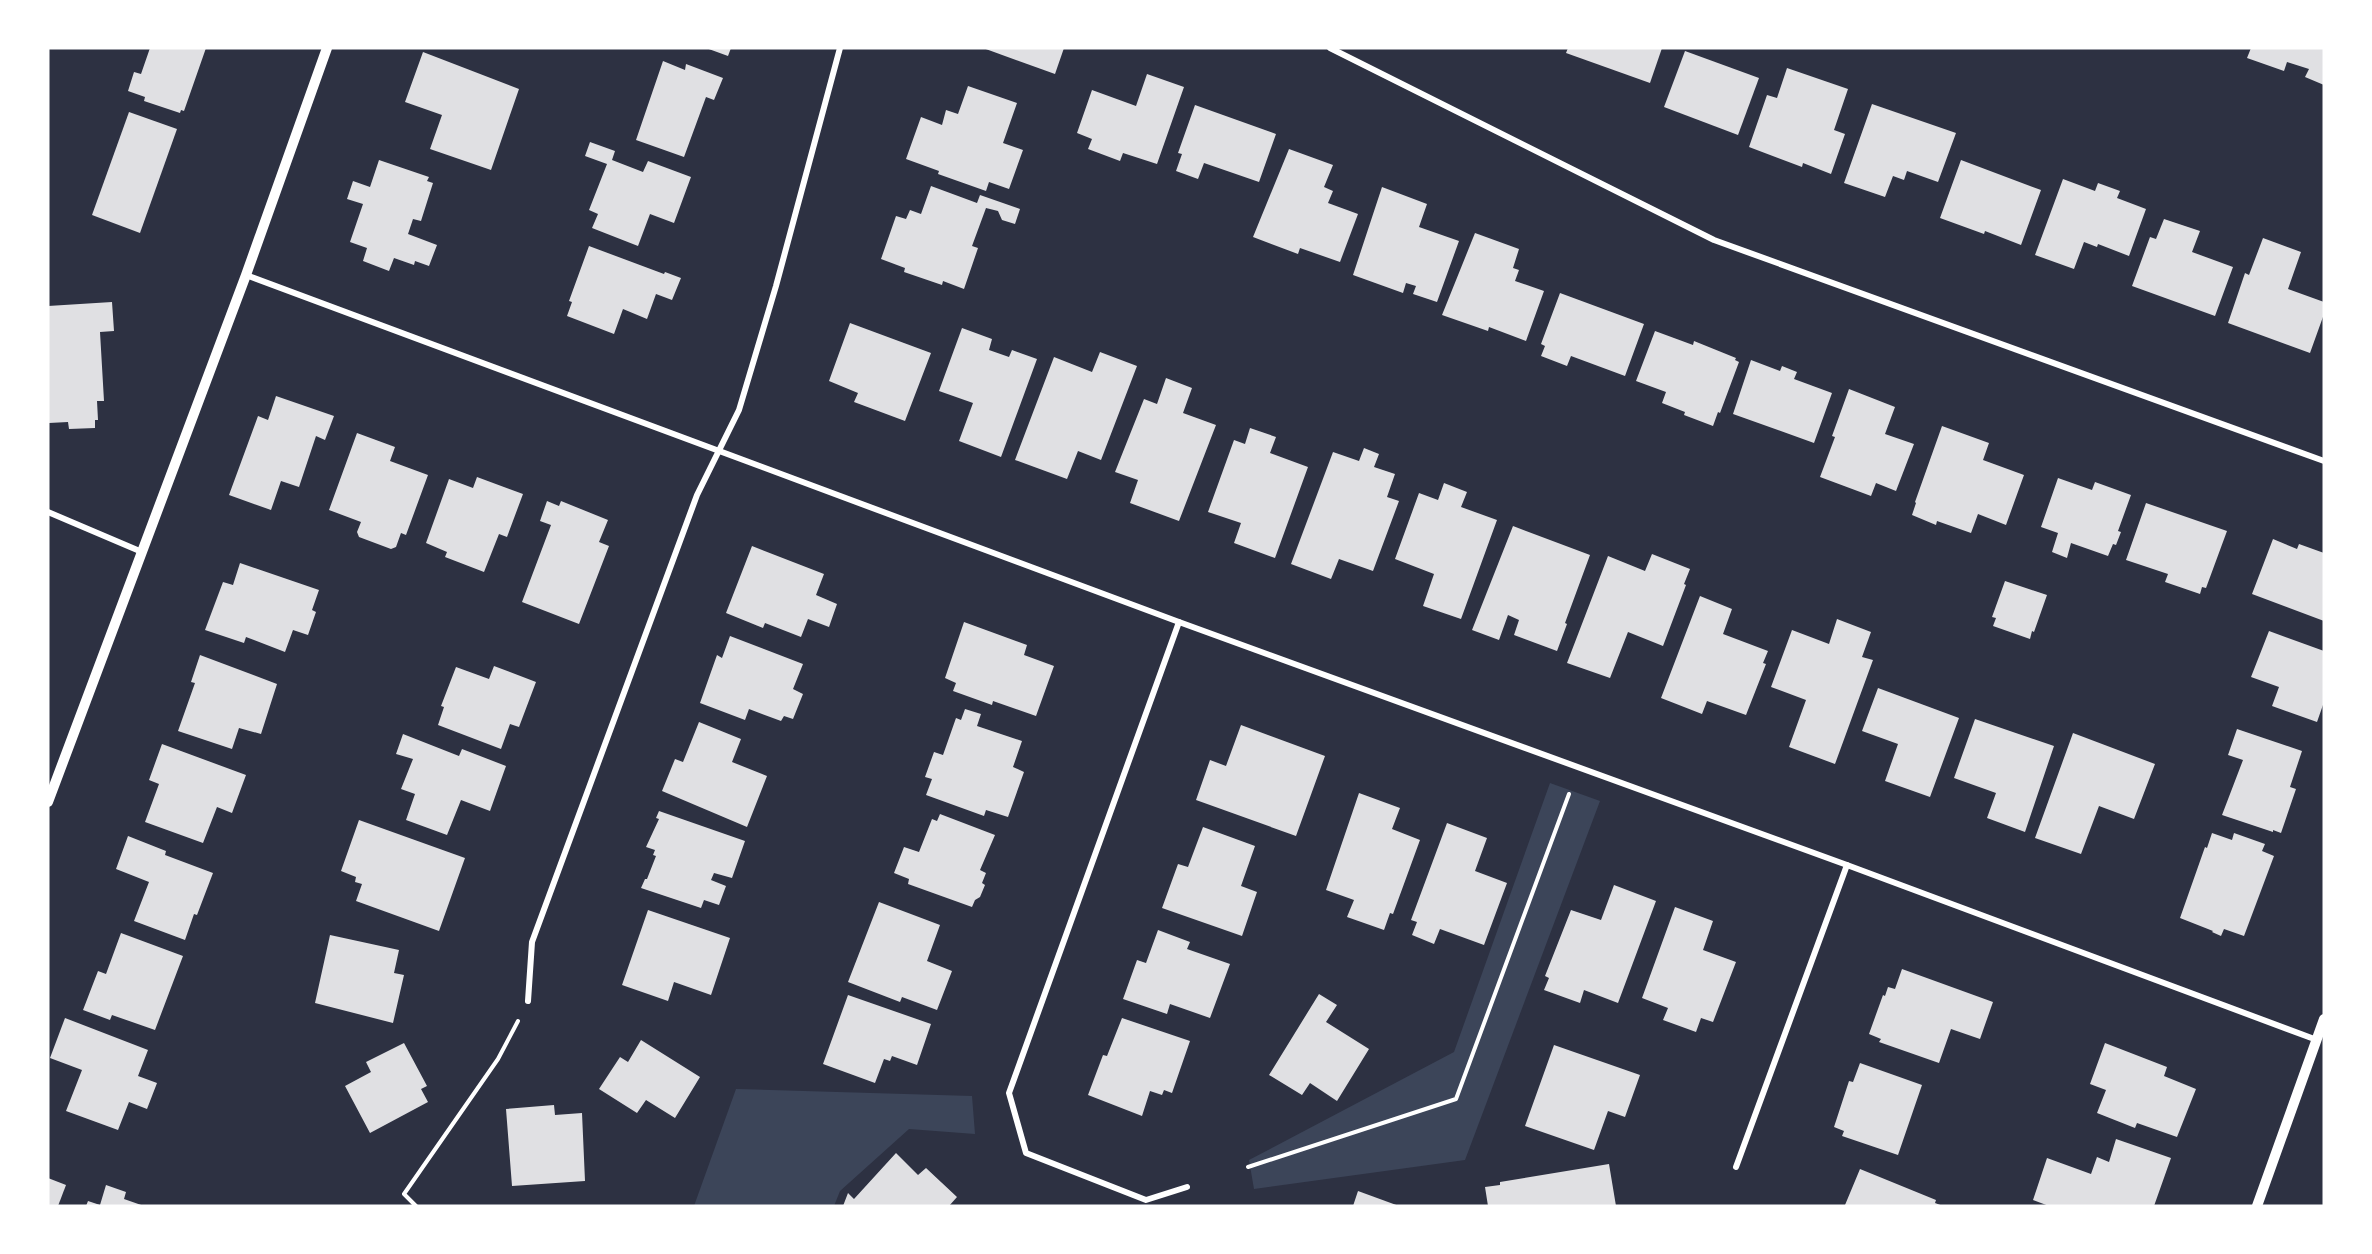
<svg xmlns="http://www.w3.org/2000/svg" width="2372" height="1254" font-family="Figtree,sans-serif">
<rect width="100%" height="100%" fill="#2d3142"/>
<g fill="#3c4559">
<path d="M1550,783L1600,801L1465,1160L1254,1189L1249,1160L1454,1052Z"/>
<path d="M736,1089L972,1096L975,1134L909,1129L840,1191L834,1206H694Z"/>
</g>
<g fill="#e0e0e3">
<path d="M150,48H206L184,111L181,110L180,113L144,101L145,97L128,91L134,72L141,74Z"/>
<path d="M706,48H731L728,56Z"/>
<path d="M983,48H1064L1055,74Z"/>
<path d="M1568,48H1662L1650,83L1566,53Z"/>
<path d="M2251,48H2324V85L2305,77L2309,69L2287,62L2284,71L2247,58Z"/>
<path d="M1685,51L1759,78L1738,135L1664,107Z"/>
<path d="M423,52L519,89L491,170L430,149L442,115L405,102Z"/>
<path d="M663,61L685,70L686,64L723,78L714,100L706,97L684,157L636,140Z"/>
<path d="M1787,68L1848,89L1834,130L1845,134L1831,174L1803,163L1802,167L1749,147L1767,95L1777,98Z"/>
<path d="M1147,74L1184,87L1157,164L1123,153L1120,161L1088,149L1092,139L1077,133L1092,90L1136,106Z"/>
<path d="M968,86L1017,103L1003,143L1023,150L1009,189L989,182L986,191L938,174L939,171L906,159L921,117L942,125L946,110L958,114Z"/>
<path d="M1872,104L1956,133L1938,182L1907,171L1904,180L1893,176L1885,197L1844,183Z"/>
<path d="M1195,105L1276,134L1259,182L1204,163L1198,179L1176,171L1182,154L1178,153Z"/>
<path d="M129,112L177,129L140,233L92,215Z"/>
<path d="M590,142L615,151L612,160L643,172L648,161L691,177L674,223L650,214L638,246L592,228L598,214L589,210L607,164L585,156Z"/>
<path d="M1289,149L1333,165L1324,187L1333,191L1328,203L1358,214L1340,262L1300,248L1298,254L1253,237Z"/>
<path d="M379,160L429,177L427,181L433,183L421,221L413,219L408,234L437,245L429,266L415,261L414,265L394,258L389,271L363,261L367,248L350,242L363,204L347,199L353,181L370,187Z"/>
<path d="M1961,160L2041,190L2021,245L1985,231L1984,234L1940,218Z"/>
<path d="M2063,179L2095,191L2098,183L2120,191L2117,198L2146,209L2129,256L2098,244L2097,247L2084,242L2074,269L2035,255Z"/>
<path d="M931,186L977,203L980,195L1020,209L1015,224L1002,220L998,211L986,208L972,246L978,248L964,289L943,281L942,285L904,272L905,268L881,259L896,216L906,219L910,210L921,214Z"/>
<path d="M1382,187L1427,204L1419,227L1459,241L1437,302L1413,294L1416,286L1406,283L1403,293L1353,275Z"/>
<path d="M2164,219L2200,231L2192,252L2233,267L2215,316L2132,286L2150,237L2156,239Z"/>
<path d="M1475,233L1519,249L1513,268L1519,270L1515,281L1544,291L1526,341L1489,327L1488,331L1442,315Z"/>
<path d="M2263,238L2301,252L2288,289L2324,302V314L2310,353L2228,323L2245,273L2249,275Z"/>
<path d="M589,246L664,274L665,272L681,278L672,300L656,294L647,319L623,309L614,334L567,316L572,302L569,301Z"/>
<path d="M1560,293L1644,324L1625,376L1571,356L1567,366L1541,356L1545,346L1541,344Z"/>
<path d="M112,302L114,331L100,332L104,401H97L98,420H95V428L69,429L68,422L49,423L48,306Z"/>
<path d="M850,323L931,353L905,421L854,402L858,393L829,381Z"/>
<path d="M962,328L992,339L989,350L1009,357L1012,350L1037,359L1001,457L959,441L973,403L939,391Z"/>
<path d="M1655,331L1693,345L1694,341L1736,358L1735,360L1739,362L1720,413L1718,412L1713,426L1684,415L1685,412L1662,403L1666,392L1636,381Z"/>
<path d="M1100,352L1137,366L1101,460L1078,451L1067,479L1015,460L1054,357L1092,372Z"/>
<path d="M1751,360L1780,371L1782,366L1797,372L1794,379L1832,393L1814,443L1733,414Z"/>
<path d="M1166,378L1192,388L1183,413L1216,425L1179,521L1130,503L1138,480L1115,472L1144,399L1157,404Z"/>
<path d="M1849,389L1895,407L1885,434L1914,444L1896,491L1876,483L1871,496L1820,477L1835,437L1832,436Z"/>
<path d="M276,396L334,416L325,440L316,436L299,487L281,481L271,510L229,495L258,416L268,420Z"/>
<path d="M1942,426L1989,443L1983,460L2024,475L2006,525L1978,514L1971,533L1937,521L1936,525L1912,515L1916,503L1915,502Z"/>
<path d="M1250,428L1276,437L1270,453L1308,467L1275,558L1234,543L1241,523L1208,512L1234,440L1245,444Z"/>
<path d="M357,433L395,447L390,461L428,475L406,535L401,533L396,547L391,549L359,537L357,532L361,522L329,510Z"/>
<path d="M1364,448L1379,454L1374,467L1395,474L1387,497L1399,501L1373,571L1339,559L1331,579L1291,564L1333,452L1359,461Z"/>
<path d="M477,477L523,494L507,537L499,534L484,572L445,557L447,552L426,543L449,479L473,488Z"/>
<path d="M2058,478L2092,490L2095,482L2131,495L2118,531L2121,532L2116,545L2113,544L2108,556L2071,543L2067,558L2052,552L2058,533L2041,527Z"/>
<path d="M1444,483L1467,492L1461,507L1497,520L1461,619L1423,606L1434,574L1395,559L1419,493L1438,500Z"/>
<path d="M547,501L559,506L561,501L608,520L599,542L609,546L579,624L522,602L551,525L540,521Z"/>
<path d="M2146,503L2227,531L2206,588L2202,587L2200,594L2165,582L2168,574L2126,560Z"/>
<path d="M1513,526L1590,555L1565,623L1567,624L1557,651L1514,635L1519,620L1508,615L1499,640L1472,630Z"/>
<path d="M2273,539L2297,549L2299,544L2324,553V621L2252,594Z"/>
<path d="M752,546L824,574L816,595L837,604L829,627L808,619L801,637L765,623L763,628L726,613Z"/>
<path d="M1652,554L1690,569L1684,584L1686,585L1663,646L1628,632L1610,678L1567,663L1608,556L1645,571Z"/>
<path d="M240,563L319,590L312,610L316,612L308,635L293,630L285,652L246,637L244,643L205,630L223,582L233,585Z"/>
<path d="M2005,581L2047,595L2034,632L2032,631L2030,639L1993,626L1996,618L1992,617Z"/>
<path d="M1700,596L1732,609L1723,634L1768,651L1763,663L1766,664L1746,715L1707,701L1702,714L1661,698Z"/>
<path d="M1837,619L1871,632L1862,657L1873,660L1835,764L1789,747L1806,700L1771,687L1792,630L1829,644Z"/>
<path d="M964,622L1027,645L1024,655L1054,666L1036,716L993,701L992,705L953,691L956,683L945,678Z"/>
<path d="M2269,631L2324,651V702L2317,722L2272,706L2279,687L2251,677Z"/>
<path d="M730,636L803,664L793,689L803,694L793,719L784,716L781,721L749,709L745,720L700,703L717,655L722,658Z"/>
<path d="M200,655L277,684L261,734L239,728L232,749L178,731L195,683L191,682Z"/>
<path d="M494,666L536,682L519,727L510,724L501,749L438,725L444,707L441,706L456,667L489,679Z"/>
<path d="M1878,688L1959,718L1930,797L1885,781L1898,744L1862,731Z"/>
<path d="M965,709L981,714L977,726L1022,741L1013,767L1024,772L1008,817L986,810L984,816L926,795L932,779L925,777L934,752L943,755L956,718L961,720Z"/>
<path d="M1975,719L2054,746L2025,832L1987,818L1996,793L1954,778Z"/>
<path d="M699,722L741,739L732,762L767,776L747,827L662,791L675,759L683,762Z"/>
<path d="M1241,725L1325,756L1296,836L1196,800L1210,760L1226,766Z"/>
<path d="M2237,729L2302,751L2290,787L2296,789L2281,833L2273,830V832L2222,815L2243,760L2228,755Z"/>
<path d="M2073,733L2155,764L2134,819L2099,806L2081,854L2035,838Z"/>
<path d="M403,734L459,756L462,749L506,766L490,811L461,800L447,835L406,820L415,794L401,789L413,759L396,754Z"/>
<path d="M162,744L246,775L232,813L217,807L203,843L145,822L159,784L149,780Z"/>
<path d="M1359,793L1400,808L1392,829L1420,840L1393,914L1390,913L1384,930L1347,917L1354,900L1326,890Z"/>
<path d="M659,811L745,841L732,878L714,873L711,880L726,886L719,905L704,900L701,908L641,888L645,879H647L656,856L653,855L655,850L646,847L659,819L656,818Z"/>
<path d="M940,814L995,835L980,870L986,873L982,883L985,885L980,897L975,900L972,907L908,884L909,879L894,873L904,847L919,852L932,819L937,821Z"/>
<path d="M359,820L465,858L439,931L356,901L362,884L355,882L356,877L341,871Z"/>
<path d="M1447,823L1487,838L1475,871L1507,883L1484,945L1440,929L1434,944L1412,935L1417,922L1411,920Z"/>
<path d="M1203,827L1255,846L1241,886L1257,892L1242,936L1162,908L1178,864L1188,867Z"/>
<path d="M2212,833L2232,840L2234,833L2265,844L2262,851L2274,856L2244,936L2224,929L2221,936L2212,932L2213,931L2180,918L2205,847L2207,848Z"/>
<path d="M128,836L166,851L165,855L213,873L197,915L194,914L185,940L134,921L149,882L116,869Z"/>
<path d="M1614,885L1656,901L1618,1003L1584,990L1580,1003L1544,990L1549,978L1545,976L1571,910L1601,920Z"/>
<path d="M879,902L940,925L927,961L952,971L937,1010L902,997L900,1002L848,982Z"/>
<path d="M1675,907L1713,921L1703,950L1736,962L1713,1022L1701,1018L1696,1032L1663,1020L1668,1008L1642,998Z"/>
<path d="M648,910L730,938L711,995L674,982L668,1001L622,985Z"/>
<path d="M1158,930L1190,942L1187,949L1230,964L1210,1018L1170,1004L1167,1014L1123,999L1137,960L1146,963Z"/>
<path d="M121,933L183,956L155,1030L112,1015L110,1020L83,1010L98,971L106,974Z"/>
<path d="M330,935L399,950L394,973L404,975L393,1023L315,1003Z"/>
<path d="M1902,969L1993,1002L1980,1039L1951,1029L1939,1063L1879,1042L1881,1039L1869,1034L1883,995L1885,996L1888,987L1895,989Z"/>
<path d="M1319,994L1337,1005L1326,1022L1369,1049L1337,1101L1310,1083L1302,1095L1269,1075Z"/>
<path d="M848,995L931,1024L917,1065L892,1056L890,1061L884,1059L875,1083L823,1064Z"/>
<path d="M65,1018L148,1050L138,1076L157,1083L147,1109L129,1102L118,1130L66,1111L82,1070L50,1058Z"/>
<path d="M1122,1018L1190,1041L1172,1093L1164,1090L1162,1095L1150,1091L1142,1116L1088,1095L1103,1055L1107,1056Z"/>
<path d="M641,1040L700,1077L675,1118L646,1100L637,1113L599,1089L620,1057L628,1062Z"/>
<path d="M404,1043L427,1086L421,1089L428,1102L370,1133L345,1086L371,1072L366,1062Z"/>
<path d="M2105,1043L2167,1067L2164,1076L2196,1089L2177,1137L2137,1123L2135,1128L2097,1113L2106,1090L2090,1084Z"/>
<path d="M1554,1045L1640,1075L1625,1117L1608,1111L1594,1150L1525,1126Z"/>
<path d="M1860,1063L1922,1085L1898,1155L1842,1136L1844,1131L1834,1127L1849,1081L1853,1082Z"/>
<path d="M554,1105L555,1115L582,1113L585,1181L512,1186L506,1109Z"/>
<path d="M2116,1139L2171,1158L2154,1206H2049L2033,1200L2047,1158L2091,1174L2097,1157L2109,1162Z"/>
<path d="M896,1153L918,1175L926,1168L957,1197L949,1206H843L848,1193L854,1199Z"/>
<path d="M1609,1164L1616,1206H1488L1485,1187L1500,1185V1182Z"/>
<path d="M1860,1169L1936,1200L1935,1203L1943,1206L1845,1205Z"/>
<path d="M48,1178L66,1185L58,1206H48Z"/>
<path d="M106,1185L126,1192L124,1199L144,1206H86L88,1201L100,1205Z"/>
<path d="M1358,1191L1399,1206H1353Z"/>
</g>
<g fill="none" stroke-linecap="round" stroke-linejoin="round">
<g stroke="#fff" stroke-width="4">
<path d="M1248,1167L1456,1099L1569,794"/>
<path d="M416,1206L404,1194L498,1059L518,1021"/>
</g>
<g stroke="#fff" stroke-width="6">
<path d="M1330,48L1714,240L2324,461"/>
<path d="M246,275L1179,622L1847,865L2317,1040"/>
<path d="M48,512L142,552"/>
<path d="M1179,622L1009,1093L1026,1153L1146,1200L1187,1187"/>
<path d="M528,1001L532,942L697,495L739,410L776,286L840,48"/>
<path d="M1736,1167L1847,865"/>
</g>
<g stroke="#fff" stroke-width="10">
<path d="M48,802L246,275L327,48"/>
<path d="M2257,1206L2324,1019"/>
</g>
</g>
<rect width="2372" height="1254" fill="none" stroke="#ffffff" stroke-width="99"/>
</svg>
